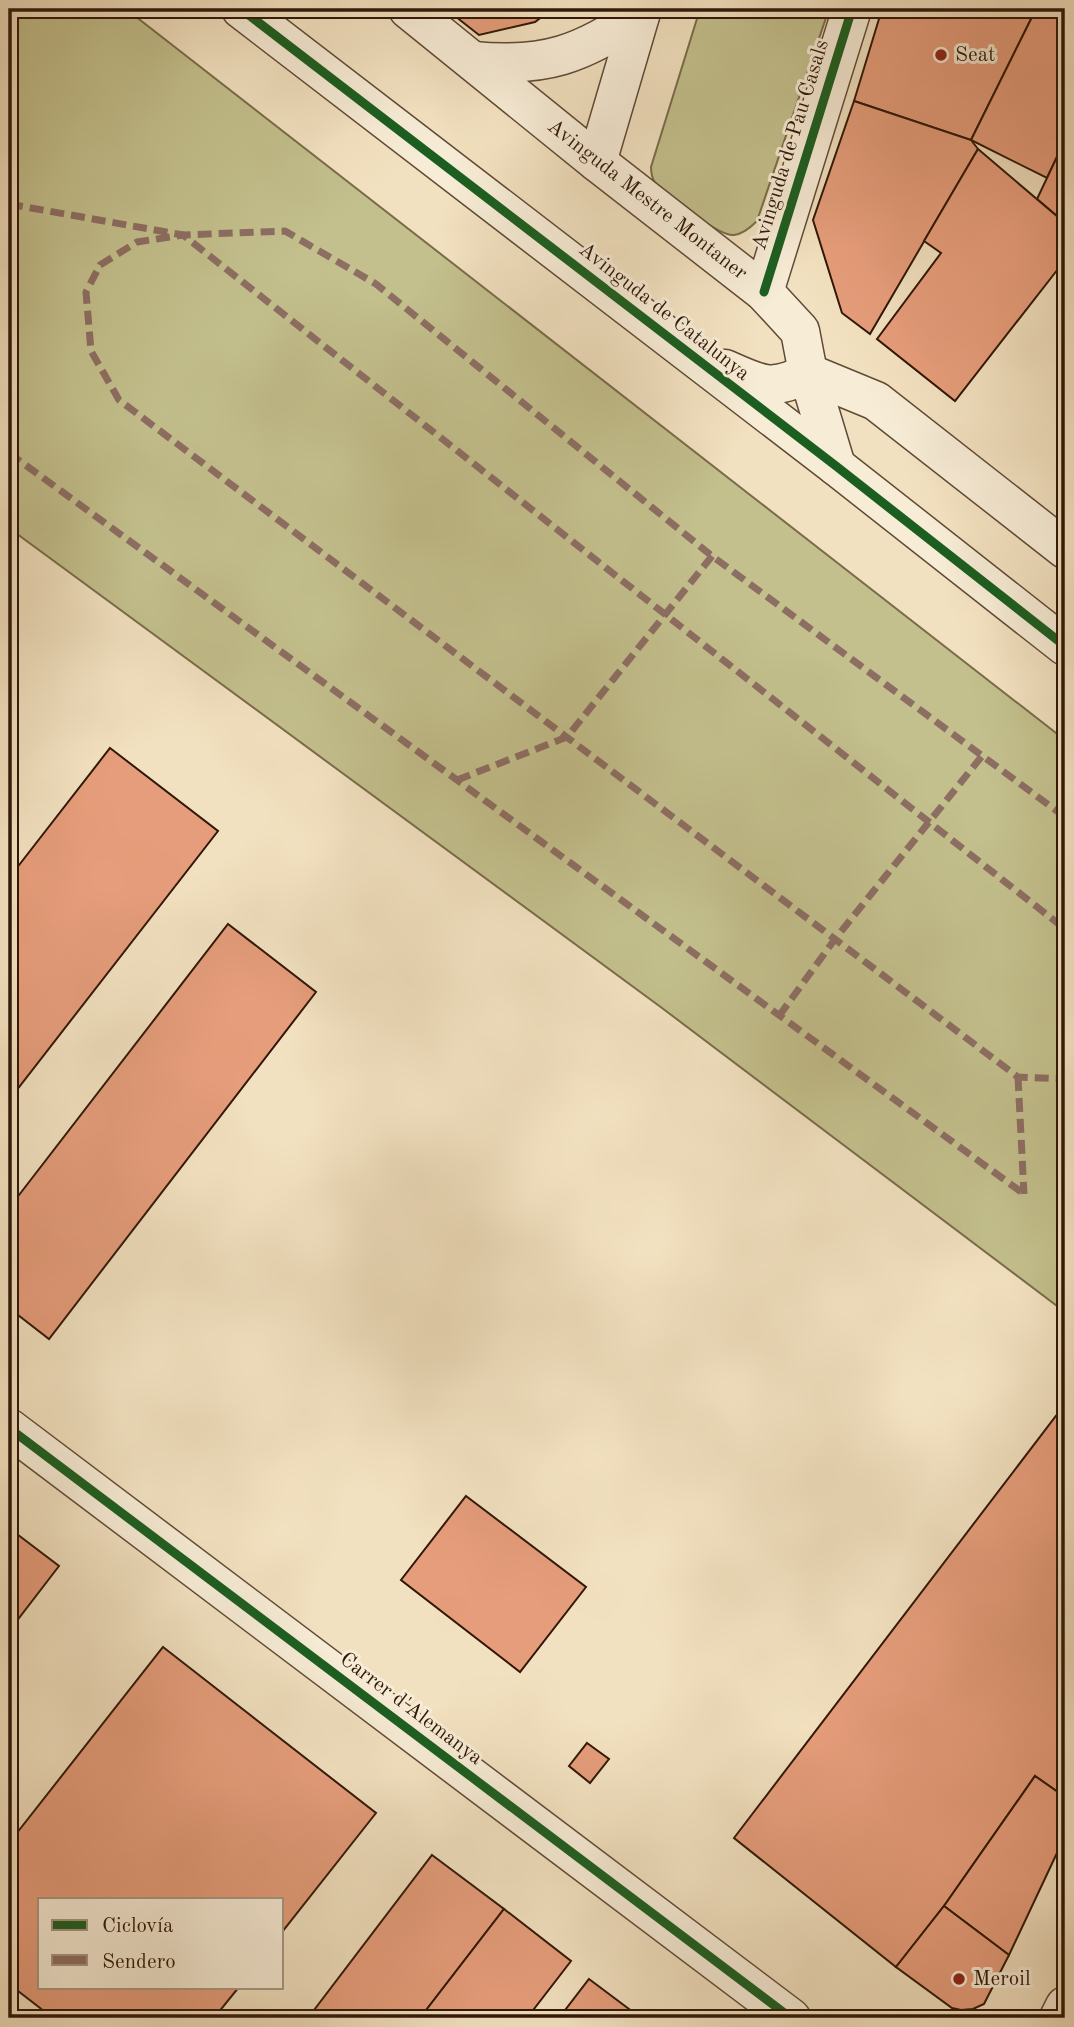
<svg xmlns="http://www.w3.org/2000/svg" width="1074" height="2027" font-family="'Old Standard TT',serif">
<rect width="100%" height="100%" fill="#f2e1c0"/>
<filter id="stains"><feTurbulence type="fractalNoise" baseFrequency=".00286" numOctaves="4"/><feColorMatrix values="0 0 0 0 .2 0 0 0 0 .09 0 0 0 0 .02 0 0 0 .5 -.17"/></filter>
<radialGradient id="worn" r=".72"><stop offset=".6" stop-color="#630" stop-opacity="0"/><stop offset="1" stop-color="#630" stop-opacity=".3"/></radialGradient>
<g fill="#c3c08d" stroke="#7a6c4a" stroke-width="2">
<path d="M9,9H126L1065,740V1312L662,1008L9,528Z"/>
<path d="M700,9H829L757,221C751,227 743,234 734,235C720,237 665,195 655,183C652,178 651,173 651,167Z"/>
</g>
<g fill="#e69d7b" stroke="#301707" stroke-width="2">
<path d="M446,9H552L535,22L479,35Z"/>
<path d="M882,9H1036L971,140L854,101Z"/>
<path d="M1036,9H1065V140L1047,178L971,140Z"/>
<path d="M854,101L971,140L978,149L870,334L842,313L813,220Z"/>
<path d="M1065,140V223L1037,199Z"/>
<path d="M978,149L1065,223V260L955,401L877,339L941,253L924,241Z"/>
<path d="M110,748L218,831L9,1100V878Z"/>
<path d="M228,924L316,992L49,1339L9,1308V1208Z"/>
<path d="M1065,1404V1797L1035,1776L944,1906L896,1967L734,1838Z"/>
<path d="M466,1496L586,1587L520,1672L401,1580Z"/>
<path d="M9,1528L59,1566L9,1631Z"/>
<path d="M163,1647L376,1813L282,1932V1899H40V1987H239L214,2018H53L9,1984V1843Z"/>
<path d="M587,1743L609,1759L590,1783L569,1766Z"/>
<path d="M1035,1776L1065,1797V1836L1009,1955L944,1906Z"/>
<path d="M432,1855L504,1909L420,2018H308Z"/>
<path d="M944,1906L1009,1955L984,2004L973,2009L961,2010L952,2008L896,1967Z"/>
<path d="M504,1909L571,1961L527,2018H420Z"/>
<path d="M589,1979L641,2018H559Z"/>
</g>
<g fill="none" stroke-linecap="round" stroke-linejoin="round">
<defs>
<g id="minor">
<path d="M241,9L836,466L1065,646"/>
<path d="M408,9L597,162L764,292L800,331L808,373L836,466"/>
<path d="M473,61C547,68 580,54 640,15"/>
<path d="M597,162L642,9"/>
<path d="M764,292L852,9"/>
<path d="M725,369C761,385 771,392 808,373"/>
<path d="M808,373L876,401L1065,549"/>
<path d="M9,1428L791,2018"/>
<path d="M1059,2018L1065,2006"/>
</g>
</defs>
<use href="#minor" stroke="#604a35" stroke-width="41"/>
<use href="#minor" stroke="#f7ecd6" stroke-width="38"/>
<g stroke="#8d6e63" stroke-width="7" stroke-dasharray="14 7" stroke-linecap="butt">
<path d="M9,204L183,235L1065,929"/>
<path d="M9,453L1024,1194"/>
<path d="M457,780L567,737L712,556"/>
<path d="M1065,817L712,556L376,284L285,231L183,235L137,242L100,265L86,292L91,351L119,400L1018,1077L1065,1079"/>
<path d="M779,1016L835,939L982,756"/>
<path d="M1018,1077L1024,1194"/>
</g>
<defs>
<g id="cycleway">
<path d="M241,9L836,466L1065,646"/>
<path d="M764,292L852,9"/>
<path d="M9,1428L791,2018"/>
</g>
</defs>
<use href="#cycleway" stroke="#f7ecd6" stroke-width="13"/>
<use href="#cycleway" stroke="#1b5e20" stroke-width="9"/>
</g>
<g fill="#8f2418" stroke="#f7ecd6" stroke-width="2.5">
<circle cx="941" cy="55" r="7"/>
<circle cx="959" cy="1979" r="7"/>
</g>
<g text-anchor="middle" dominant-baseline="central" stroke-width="6" stroke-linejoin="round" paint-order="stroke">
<g font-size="21" fill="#301707" stroke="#f7ecd6" text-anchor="start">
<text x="955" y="55">Seat</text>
<text x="973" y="1979">Meroil</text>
</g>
<g font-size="21" fill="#301707" stroke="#f7ecd6">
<text transform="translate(791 145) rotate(-73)">Avinguda de Pau Casals</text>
<text transform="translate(647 200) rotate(38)">Avinguda Mestre Montaner</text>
<text transform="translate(664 312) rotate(38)">Avinguda de Catalunya</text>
<text transform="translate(411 1709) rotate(37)">Carrer d'Alemanya</text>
</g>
</g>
<rect width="1074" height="2027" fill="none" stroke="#f2e1c0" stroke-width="35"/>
<rect x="10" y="10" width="1053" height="2006" fill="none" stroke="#301707" stroke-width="3.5"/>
<rect x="18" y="18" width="1039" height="1992" fill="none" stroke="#301707" stroke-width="2"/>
<rect x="38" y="1898" width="245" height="91" fill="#f7ecd6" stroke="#a79783" stroke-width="2"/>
<rect x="52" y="1920" width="35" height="10" fill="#1b5e20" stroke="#a79783" stroke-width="2"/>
<text x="102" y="1932" font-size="21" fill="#301707">Ciclovía</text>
<rect x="52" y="1955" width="35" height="10" fill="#8d6e63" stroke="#a79783" stroke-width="2"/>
<text x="102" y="1968" font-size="21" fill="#301707">Sendero</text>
<rect width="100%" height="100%" filter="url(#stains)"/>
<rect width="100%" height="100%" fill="url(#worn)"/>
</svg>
